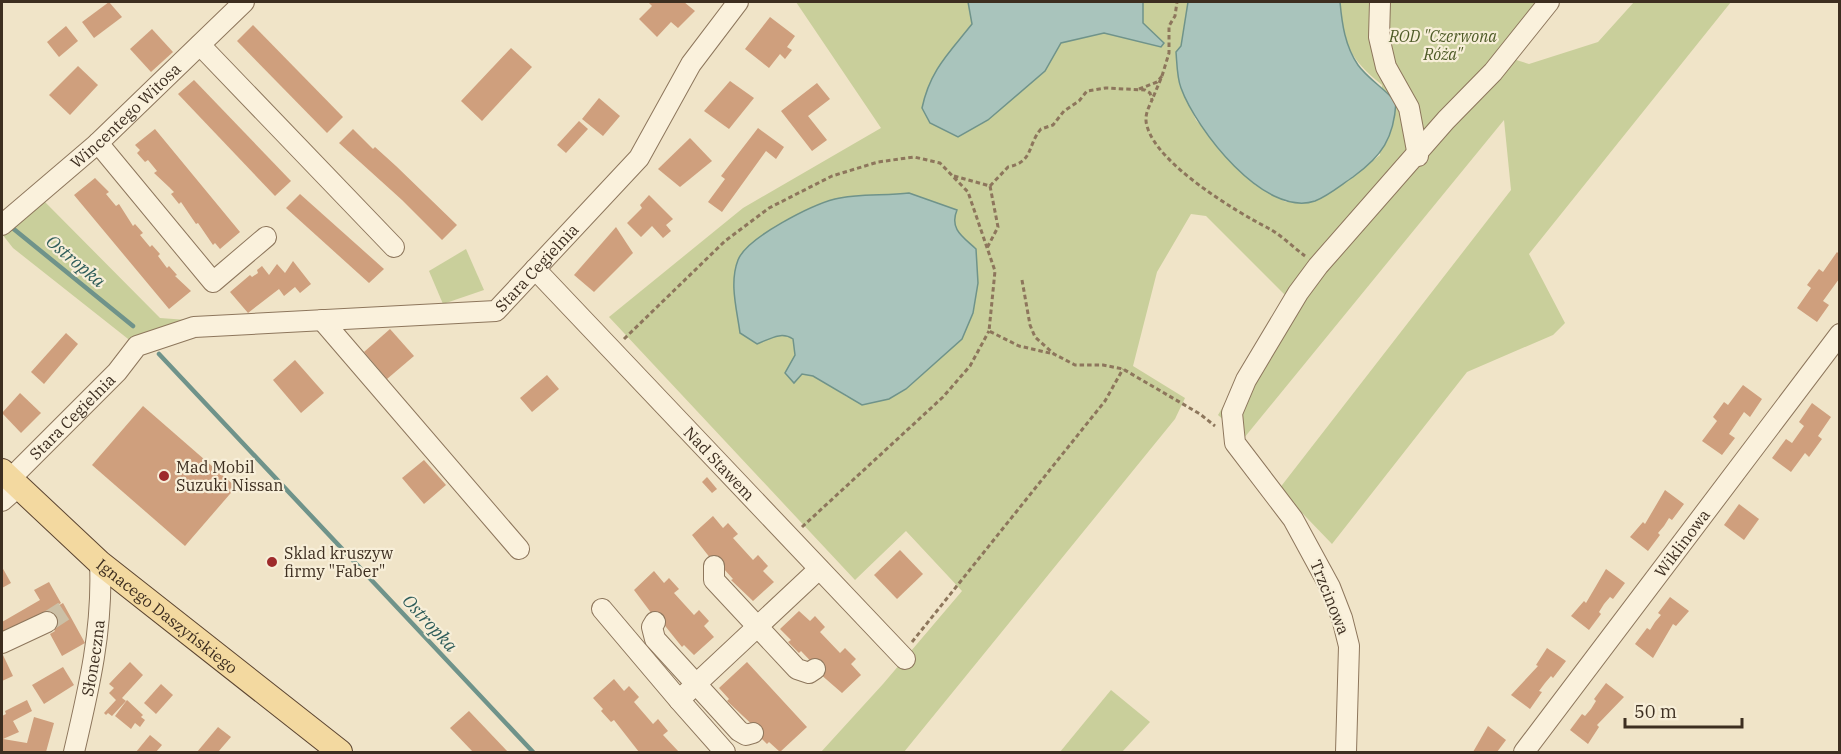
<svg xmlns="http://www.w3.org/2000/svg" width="1841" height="754" font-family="'IBM Plex Serif',serif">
<rect width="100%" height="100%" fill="#f0e4c8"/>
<g fill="#c9cf9b" fill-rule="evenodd">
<path d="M796,2H968L973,24L961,38L988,120L1045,71L1061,43L1104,33L1161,47L1164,43L1143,23V2H1188L1181,46L1176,53L1180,87L1196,120L1255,185L1286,202L1313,201L1337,188L1380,155L1382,85C1349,58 1343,44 1340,2H1540L1499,48L1510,58L1529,64L1598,42L1634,2H1731L1529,254L1565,323L1553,335L1467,372L1332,544L1279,489L1511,190L1504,120L1244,438L1218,415L1288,298L1206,216L1191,214L1157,272L1133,366L1185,398L1175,419L904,752H821L883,684L962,591L906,531L855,580L609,317L743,208L881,128ZM909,193L953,219L957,232L961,339L906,389L889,399L847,397L813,375L802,374L791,366L795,355L794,339L786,335L776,336L894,195Z"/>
<path d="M43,200L160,318L242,324L137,346L13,248L2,234Z"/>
<path d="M466,249L484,290L443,304L429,271Z"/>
<path d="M1111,690L1150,722L1122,752H1060Z"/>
</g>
<g fill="#a9c4bc" stroke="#6f938a" stroke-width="1.5">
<path d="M968,2H1143V23L1164,43L1161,47L1104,33L1061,43L1045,71L988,120L958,137L930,123L922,108C930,70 949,53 972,24Z"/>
<path d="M1188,2H1340C1342,24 1345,46 1358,65C1367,78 1385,89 1396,102C1394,138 1382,156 1353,177C1341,185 1328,196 1315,201C1264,218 1196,129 1181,88C1177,78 1177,64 1176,52L1181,46Z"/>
<path d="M909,193L957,210C949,229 963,237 976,249L978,283L973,313L962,339L906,389L889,399L862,405L813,376L802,374L794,383L785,373L795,355L793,339C781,331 770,339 757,344L740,333C737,310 729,283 738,260C747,237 812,205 835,199C858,193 885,196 909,193Z"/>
</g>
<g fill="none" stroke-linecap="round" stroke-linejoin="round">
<g stroke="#6f938a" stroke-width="4.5">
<path d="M10,226L133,326"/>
<path d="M159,354L533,752"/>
</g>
</g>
<g fill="#cf9f7d">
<path d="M109,2L122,17L94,38L82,22Z"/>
<path d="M648,2H684L695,11L678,28L671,22L657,37L639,19L652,6Z"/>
<path d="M770,17L795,36L787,47L792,50L785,59L780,54L769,68L745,49Z"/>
<path d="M253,25L343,117L327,133L237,41Z"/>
<path d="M66,26L78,41L59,57L47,42Z"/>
<path d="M152,29L173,52L151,72L130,49Z"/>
<path d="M511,48L532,67L482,121L461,101Z"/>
<path d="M78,66L98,85L70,115L49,95Z"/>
<path d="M194,80L291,181L275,196L178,94Z"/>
<path d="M730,81L754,98L729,129L704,111Z"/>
<path d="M817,83L830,99L808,116L827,140L812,151L781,111Z"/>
<path d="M599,98L620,116L603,136L582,119Z"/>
<path d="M579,121L588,129L566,153L557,145Z"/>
<path d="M758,128L784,147L776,159L766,151L722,212L708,202L725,179L721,176Z"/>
<path d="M155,129L240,232L220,249L215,243L213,245L198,223L196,224L181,202L179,204L171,194L174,192L169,187L154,173L157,171L148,160L145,162L137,153L140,150L135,145Z"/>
<path d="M353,129L373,149L375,147L396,166L457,225L442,240L402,200L339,143Z"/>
<path d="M690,138L712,161L680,187L658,169Z"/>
<path d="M95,178L109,192L106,194L116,206L119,204L133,226L135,224L143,233L140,235L150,247L152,245L160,254L158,256L167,268L169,266L177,275L175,276L191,291L169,309L74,195Z"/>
<path d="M300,194L384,269L369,283L286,208Z"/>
<path d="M649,195L673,219L666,225L671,231L663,238L652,226L641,237L627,223L642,208L640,205Z"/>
<path d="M616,227L633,253L594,292L574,275Z"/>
<path d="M1837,252L1839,254V279L1823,301L1829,305L1817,322L1797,308L1811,288L1807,285L1819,269L1823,272Z"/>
<path d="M293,261L311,284L300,293L295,287L284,296L279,289L248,313L230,292L250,275L252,277L258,273L257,270L262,266L269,275L277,264L285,273Z"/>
<path d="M390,329L414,356L387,379L364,352Z"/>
<path d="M66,333L78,344L44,384L31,372Z"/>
<path d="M295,360L324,393L301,413L273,380Z"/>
<path d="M547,375L559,389L532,412L520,398Z"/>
<path d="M1743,385L1762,399L1750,417L1744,412L1742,415L1729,434L1735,438L1722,455L1702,441L1717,421L1713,417L1724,402L1728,405Z"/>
<path d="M20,393L41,413L21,433L2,413Z"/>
<path d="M1812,403L1831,417L1818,436L1822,439L1809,457L1805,453L1791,472L1772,458L1786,439L1792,443L1804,426L1799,422Z"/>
<path d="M143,406L236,487L185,546L92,465Z"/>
<path d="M424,460L446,485L424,504L402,478Z"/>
<path d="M707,477L717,489L712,493L702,482Z"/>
<path d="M1665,490L1684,504L1672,520L1669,518L1664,526L1658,533L1660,535L1648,551L1630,537L1643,522L1645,524Z"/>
<path d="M1739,504L1759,519L1744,540L1724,525Z"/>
<path d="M713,516L723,528L728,523L738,534L733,538L753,560L758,555L768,566L763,571L774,582L753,601L731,580L733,579L713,557L711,559L692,535Z"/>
<path d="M900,550L923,574L897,599L874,575Z"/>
<path d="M2,567L11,583L2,588Z"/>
<path d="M1606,569L1625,583L1613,599L1610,597L1604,604L1599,612L1601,614L1589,630L1571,616L1584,601L1586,603Z"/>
<path d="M654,571L664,583L669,578L679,589L674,593L694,615L699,610L709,621L704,626L714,637L694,655L684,645L682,647L654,612L652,614L634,590Z"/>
<path d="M49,582L61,603L2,637V622L40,600L34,590Z"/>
<path d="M1670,597L1689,611L1676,626L1673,624L1653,658L1635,644L1647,628L1650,630L1655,622L1661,615L1658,613Z"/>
<path d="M63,603L85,643L62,656L50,634L55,631L42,615Z"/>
<path d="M799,611L810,621L815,616L825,627L820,632L840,653L845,648L856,659L851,664L861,675L842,693L819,673L821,672L801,651L799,653L788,642L791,640L780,629Z"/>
<path d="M1547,648L1566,661L1553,678L1551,676L1545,683L1539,691L1542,692L1530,709L1511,695L1538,666L1536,665Z"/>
<path d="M2,653L13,676L2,681Z"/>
<path d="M130,662L143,675L122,698L126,701L112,716L108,713L106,715L104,713L116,700L109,693L114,688L109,684Z"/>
<path d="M747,662L807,727L780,752L769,742L767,744L757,734L759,731L727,701L729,699L719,688Z"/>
<path d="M63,667L74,685L44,704L32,685Z"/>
<path d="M614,679L624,691L629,686L639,697L634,702L653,724L658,719L668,731L663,735L679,752H639L614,720L611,722L601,711L603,709L593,698Z"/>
<path d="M1606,683L1624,697L1597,725L1599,727L1588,744L1570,730L1582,714L1585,716L1591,709L1596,701L1594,699Z"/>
<path d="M161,684L173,695L156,714L144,703Z"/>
<path d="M27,700L32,711L13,721L19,732L3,739L27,743L34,717L54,723L46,752H2V716L6,714L5,711Z"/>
<path d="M127,700L143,715L141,717L145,720L140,727L135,723L131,729L115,716Z"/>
<path d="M469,711L508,752H473L450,728Z"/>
<path d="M1488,726L1506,740L1497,752H1473Z"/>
<path d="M218,727L231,737L218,752H197Z"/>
<path d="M150,735L162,745L156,752H136Z"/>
</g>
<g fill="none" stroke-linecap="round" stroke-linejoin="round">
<path stroke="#ccc0a6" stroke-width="20" stroke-dasharray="20 10" stroke-linecap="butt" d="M47,622L67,609"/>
<defs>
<g id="minor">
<path d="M1380,2L1379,37L1386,67L1409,108L1418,156"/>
<path d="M200,45L394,247"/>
<path d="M98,143L213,282L266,237"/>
<path id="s1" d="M2,225L98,143L244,2"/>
<path id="s2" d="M535,269L905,659"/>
<path d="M322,320L519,549"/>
<path id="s3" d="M10,479L117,372L137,346L194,327L496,311L639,158L691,64L738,2"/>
<path d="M2,501L18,487"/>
<path d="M714,566V580L797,669L809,673L815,669"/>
<path d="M602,609L679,700L819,569"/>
<path d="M655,622L652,627L655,639L739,731L746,735L753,733"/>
<path d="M2,643L47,622"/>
<path d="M679,700L725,752"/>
<path id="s4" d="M74,752C89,688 103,629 100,563"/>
<path d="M1346,752L1349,646L1342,618L1330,587L1293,519L1235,443L1232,413L1246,380L1298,293L1318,266L1446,120L1493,72L1549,2"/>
<path id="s5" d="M1524,752L1840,334"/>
</g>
<g id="major">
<path id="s6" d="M2,471L100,563L340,752"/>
</g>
</defs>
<use href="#minor" stroke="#8d765c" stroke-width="22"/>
<use href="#major" stroke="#5b4430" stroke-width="26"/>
<g stroke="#8d765c" stroke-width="3" stroke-dasharray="4.5 3" stroke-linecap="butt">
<path d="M1162,76L1169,53V26L1175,16L1177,2"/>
<path d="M1139,89L1157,82L1162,76L1152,100"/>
<path d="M954,176L990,186L998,227L987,248"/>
<path d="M990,186L1008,167C1034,162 1027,145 1041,129L1053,125L1064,111L1079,101L1087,91L1106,88L1145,90L1150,93L1152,100C1148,109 1144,116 1147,126C1157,164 1235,211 1268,228C1281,235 1293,247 1305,256"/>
<path d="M1022,280L1030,325L1035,337L1054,354L1075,365H1103L1123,369L1200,414L1215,426"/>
<path d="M624,339L725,241L769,208L832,176L878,162L914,157L940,163L968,192L995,271L989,331L1019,346L1054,354"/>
<path d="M802,527L943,397L970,366L989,331"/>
<path d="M912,642L1105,401L1123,369"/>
</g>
<use href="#minor" stroke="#faf1dc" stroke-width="20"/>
<use href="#major" stroke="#f3d9a0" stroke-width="24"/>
</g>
<g fill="#9e2a2b" stroke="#f7eed8" stroke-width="2">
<circle cx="164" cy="476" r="6"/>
<circle cx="272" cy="562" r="6"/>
</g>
<g text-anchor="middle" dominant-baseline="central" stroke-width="4.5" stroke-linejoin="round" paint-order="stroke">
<g font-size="16" font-style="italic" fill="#4d5a26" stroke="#f7eed8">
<text x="1443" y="36">ROD "Czerwona<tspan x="1443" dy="18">Róża"</tspan></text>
</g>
<g font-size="16" fill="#3d2e20" stroke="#f7eed8">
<text stroke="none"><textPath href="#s1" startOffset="165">Wincentego Witosa</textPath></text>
<text stroke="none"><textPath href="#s3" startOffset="606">Stara Cegielnia</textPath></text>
<text stroke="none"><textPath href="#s3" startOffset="88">Stara Cegielnia</textPath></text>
<text stroke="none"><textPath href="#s2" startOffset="268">Nad Stawem</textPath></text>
<text stroke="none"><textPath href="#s5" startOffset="262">Wiklinowa</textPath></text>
<text transform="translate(1330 597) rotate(68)">Trzcinowa</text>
<text stroke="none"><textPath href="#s6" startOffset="220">Ignacego Daszyńskiego</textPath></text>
<text stroke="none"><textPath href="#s4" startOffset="96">Słoneczna</textPath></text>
</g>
<g font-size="16" fill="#3d2e20" stroke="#f7eed8" text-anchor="start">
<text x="176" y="467">Mad Mobil<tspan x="176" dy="18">Suzuki Nissan</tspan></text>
<text x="284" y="553">Sklad kruszyw<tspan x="284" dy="18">firmy "Faber"</tspan></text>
</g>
<g font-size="18" font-style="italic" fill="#2f5d5a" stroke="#f7eed8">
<text transform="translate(76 261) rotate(40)">Ostropka</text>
<text transform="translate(430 623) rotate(47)">Ostropka</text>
</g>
</g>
<rect width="1841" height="754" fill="none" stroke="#3d2e20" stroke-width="6"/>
<path d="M1625 718v9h117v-9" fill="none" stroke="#3d2e20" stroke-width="3"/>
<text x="1634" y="718" font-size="18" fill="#3d2e20" stroke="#f7eed8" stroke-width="4.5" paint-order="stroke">50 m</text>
</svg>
